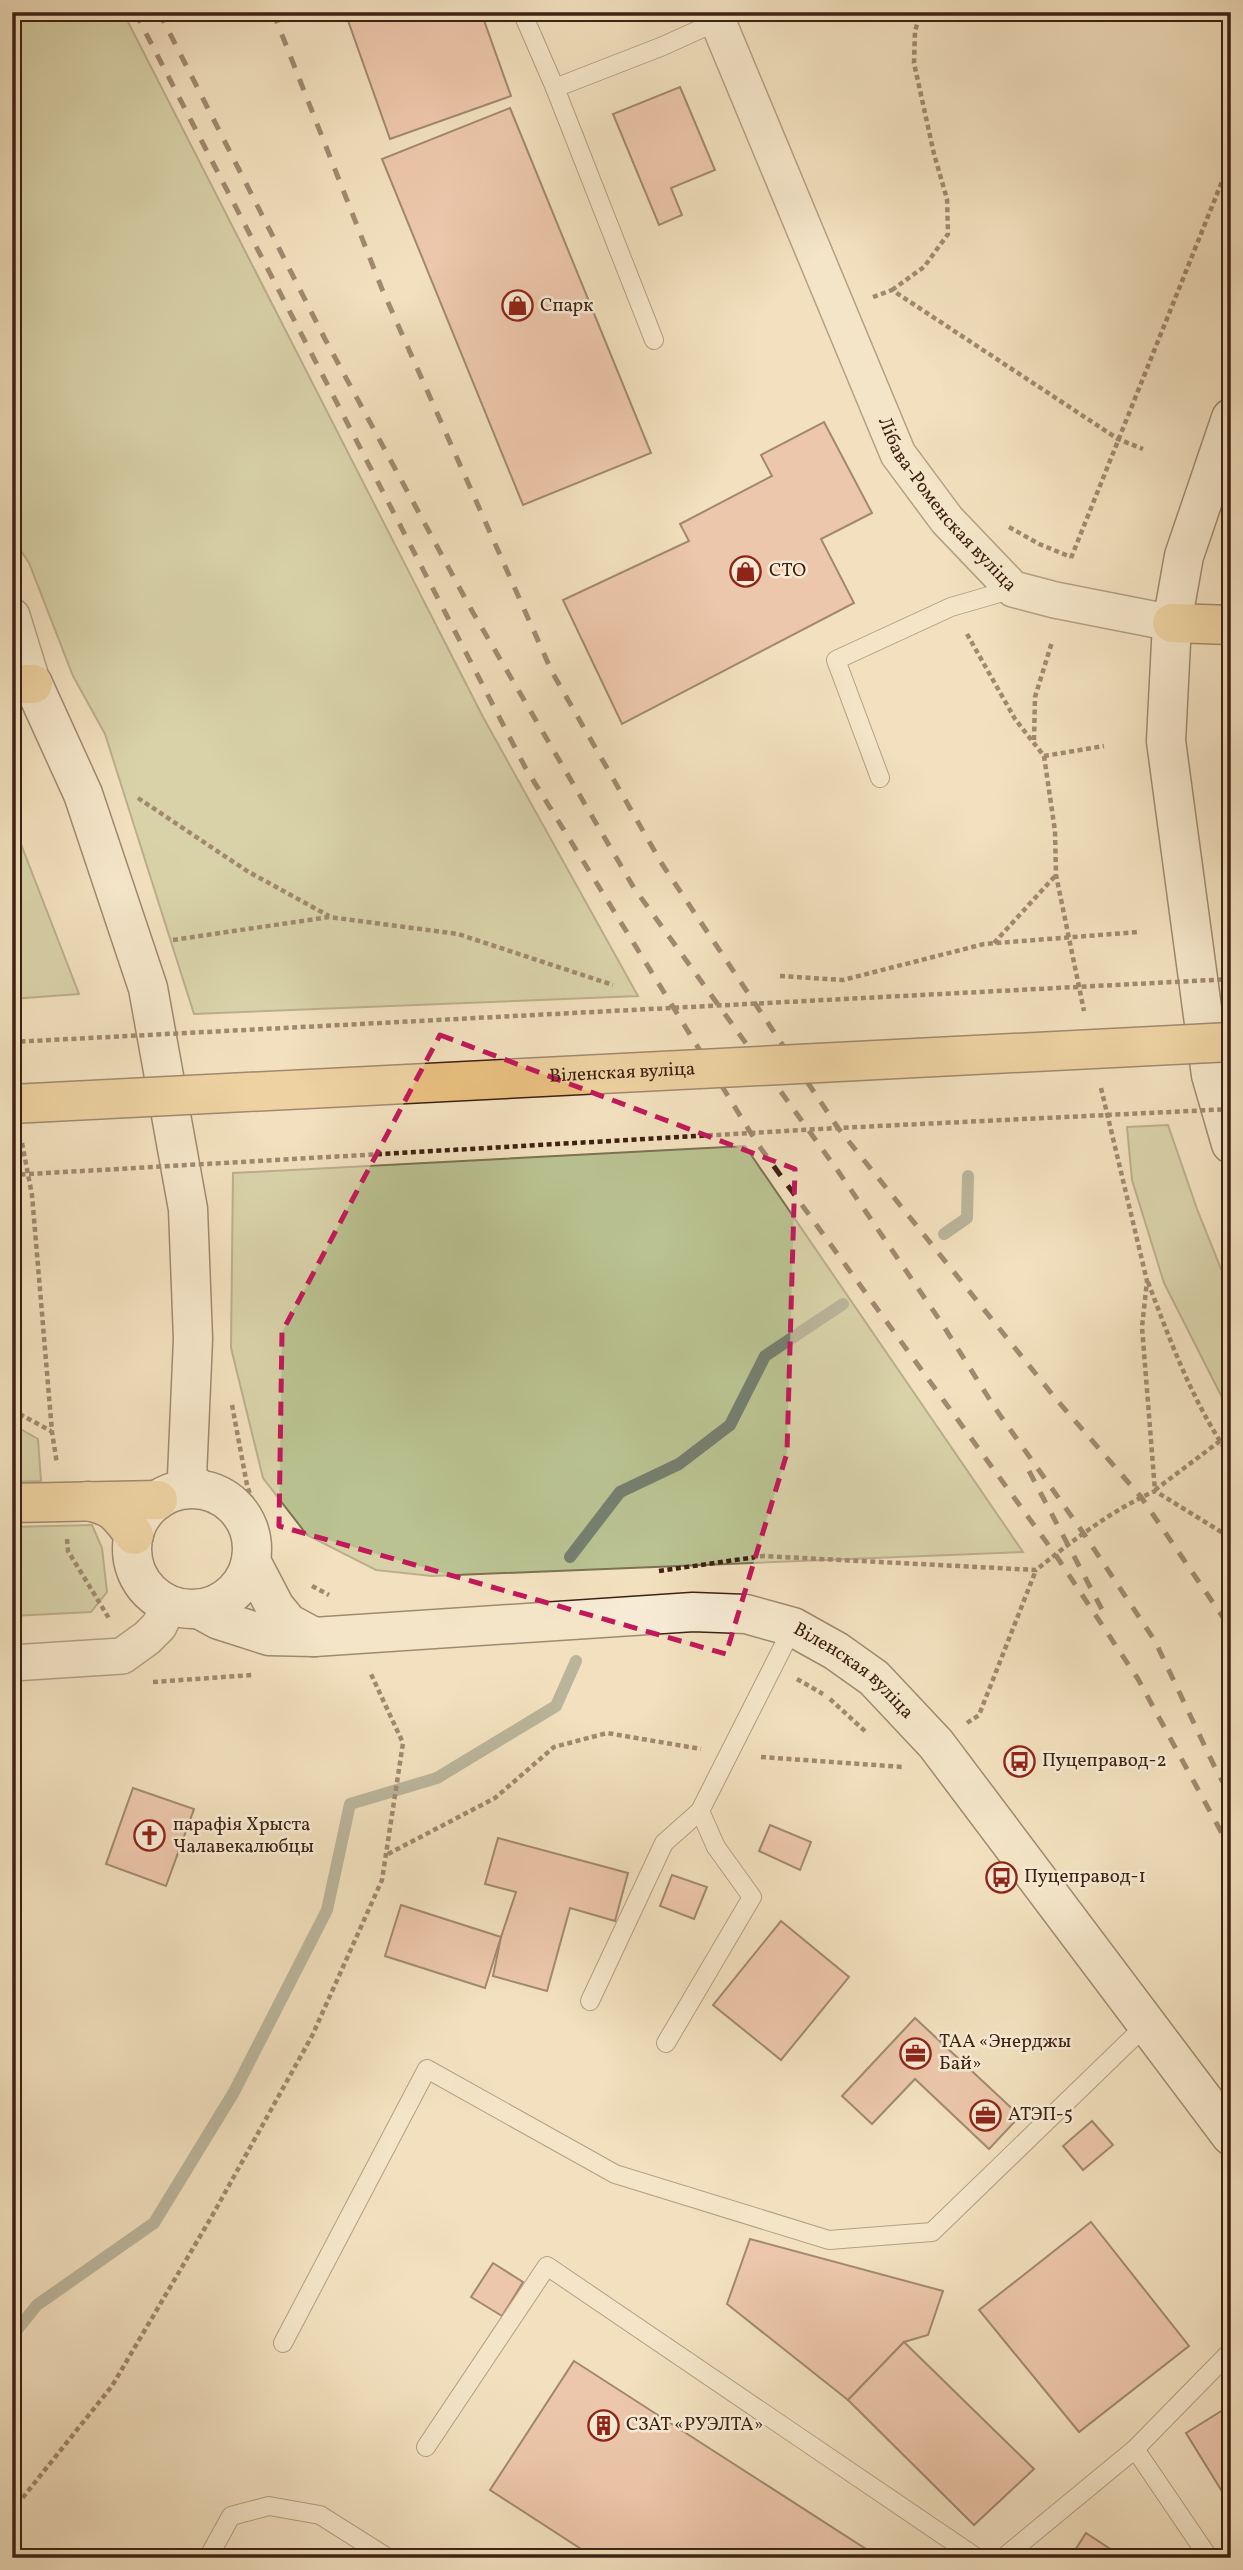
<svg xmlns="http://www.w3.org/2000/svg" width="1243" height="2570" font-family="Vollkorn,serif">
<rect width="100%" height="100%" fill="#f2e0be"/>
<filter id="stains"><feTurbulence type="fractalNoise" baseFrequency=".00286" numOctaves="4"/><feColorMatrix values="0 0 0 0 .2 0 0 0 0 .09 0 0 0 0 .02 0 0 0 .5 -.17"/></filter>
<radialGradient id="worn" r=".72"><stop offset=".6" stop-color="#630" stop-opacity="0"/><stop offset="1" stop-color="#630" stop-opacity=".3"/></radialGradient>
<g fill="#bac291" stroke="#7c7252" stroke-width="2">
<path d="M12,12H123L483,717L638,996L194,1014L105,734L73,676L29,563L12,537Z"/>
<path d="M12,821L79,994L12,999Z"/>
<path d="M1168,1125L1197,1209L1231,1294V1415L1164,1283L1132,1180L1127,1127Z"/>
<path d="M745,1146L1023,1552L432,1576L376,1570L307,1535L263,1478L231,1348L233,1173Z"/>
<path d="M12,1424L38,1439L41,1481L12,1482Z"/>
<path d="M92,1525L102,1548L107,1592L91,1612L12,1616V1527Z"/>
</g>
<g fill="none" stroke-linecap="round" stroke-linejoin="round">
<g stroke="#767f6f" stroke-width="12">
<path d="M944,1234L967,1218L968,1176"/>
<path d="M570,1557L620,1492L679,1464L730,1425L765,1356L843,1304"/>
<path d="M12,2336L37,2305L154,2223L234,2092L327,1910L350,1804L437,1778L556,1706L576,1661"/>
</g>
</g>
<g fill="#e7a994" stroke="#3e2113" stroke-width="2">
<path d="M345,12H481L511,96L390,139Z"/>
<path d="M680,87L715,170L671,188L682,215L659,225L613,114Z"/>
<path d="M510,108L651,453L523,505L382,159Z"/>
<path d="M824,422L872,513L821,539L854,603L622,724L563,600L689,541L680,524L772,476L761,455Z"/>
<path d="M133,1788L194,1809L166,1886L106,1864Z"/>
<path d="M770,1825L811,1842L800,1870L759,1851Z"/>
<path d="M498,1838L628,1873L615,1921L570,1908L547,1991L493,1976L501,1937L516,1892L485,1884Z"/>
<path d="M672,1875L707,1887L694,1919L660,1906Z"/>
<path d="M401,1905L501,1937L485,1988L385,1956Z"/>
<path d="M781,1921L849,1977L781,2060L713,2005Z"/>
<path d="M915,2018L1020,2116L989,2149L915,2079L872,2124L842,2096Z"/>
<path d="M1092,2121L1113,2145L1083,2170L1063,2146Z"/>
<path d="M1091,2222L1189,2346L1079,2432L979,2310Z"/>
<path d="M750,2239L943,2291L928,2335L904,2342L848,2400L727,2304Z"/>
<path d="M493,2263L523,2282L502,2316L471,2297Z"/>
<path d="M904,2342L1034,2469L974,2525L848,2400Z"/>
<path d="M574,2361L880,2558H595L490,2490Z"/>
<path d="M1231,2405V2506L1186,2433Z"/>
<path d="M1086,2533L1124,2558H1070Z"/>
</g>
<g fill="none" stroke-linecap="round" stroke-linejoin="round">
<defs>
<g id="service">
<path d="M522,12L555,88"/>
<path d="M654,340L555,88L663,46L718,21"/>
<path d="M880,778L836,660L951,607L1013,589"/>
<path d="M590,2001L664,1843L700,1811"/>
<path d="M666,2043L752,1897L716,1847L700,1811L793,1627"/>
<path d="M283,2343L427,2069L615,2174L829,2240L932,2232L1146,2025"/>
<path d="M426,2447L547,2266L977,2558"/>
<path d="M1135,2449L1209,2558"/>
<path d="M208,2558L231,2516L269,2506L320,2515L388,2558"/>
<path d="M1003,2558L1135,2449L1231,2351"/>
</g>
<g id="minor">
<path id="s1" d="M714,12L898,454L947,520L1013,589L1055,600L1172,623"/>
<path d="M12,616L33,684"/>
<path d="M12,1663L122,1656L147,1638L159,1626L169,1605"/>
</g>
<g id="secondary">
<path d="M1231,418L1184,556L1172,623L1166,741L1211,1075L1231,1144"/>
<path d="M33,684L83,794L148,988L188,1209L193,1339L187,1477L198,1489"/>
<circle cx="192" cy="1549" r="60"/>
<path d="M251,1561L275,1607L288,1623L314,1637"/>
<path id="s2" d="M199,1609L219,1620L269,1636L314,1637L693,1612L746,1614L793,1627L836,1651L874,1678L936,1744L1231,2136"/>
</g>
<g id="primary">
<path d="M1172,623L1231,625"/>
<path d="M12,684H33"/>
<path d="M87,1501C114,1506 118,1514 134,1535"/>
<path d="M12,1503L158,1500"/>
</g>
</defs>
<use href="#service" stroke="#6b513e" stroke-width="20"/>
<use href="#minor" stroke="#6b513e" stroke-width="38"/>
<use href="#secondary" stroke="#3e2113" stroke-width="41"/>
<use href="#primary" stroke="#3e2113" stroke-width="41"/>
<g stroke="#3e2113" stroke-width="4.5" stroke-dasharray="5 3.5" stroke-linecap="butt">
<path d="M892,290L924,267L948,234L947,199L934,154L914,63L915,31L921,12"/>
<path d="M873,297L892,290L1118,439L1143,449"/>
<path d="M1009,527L1039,544L1071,557"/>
<path d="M1071,558L1231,159"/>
<path d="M967,634L1015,719L1044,756L1055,831L1056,875L1084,1011"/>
<path d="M1034,740L1035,697L1052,642"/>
<path d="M1044,756L1104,746"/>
<path d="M138,798L247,871L329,916"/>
<path d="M173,940L329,917L458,934L613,985"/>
<path d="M994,943L1056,875"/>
<path d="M780,976L843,980L984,944L1138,932"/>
<path d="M1101,1088L1147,1281L1142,1327L1155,1491"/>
<path d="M22,1143L32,1195L52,1432L57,1464"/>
<path d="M1148,1282C1171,1343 1193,1403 1231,1458"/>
<path d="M232,1405L247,1485L259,1523"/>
<path d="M12,1410L51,1431"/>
<path d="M1155,1490L1220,1441"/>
<path d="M67,1539L68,1551L110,1620"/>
<path d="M659,1571L763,1556L1036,1570C1072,1541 1112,1510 1155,1491L1231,1538"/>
<path d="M312,1586L329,1595"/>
<path d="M797,1679L823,1694"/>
<path d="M153,1682L252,1675"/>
<path d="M830,1699L867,1733"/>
<path d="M967,1723L979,1715L1036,1570"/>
<path d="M761,1757L903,1767"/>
<path d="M388,1854L495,1798L554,1747L607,1733L701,1749"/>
<path d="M12,2511L112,2386L212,2216L312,2036L382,1880L403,1743L370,1672"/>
</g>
<use href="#service" stroke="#f7ebd5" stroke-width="18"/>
<use href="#minor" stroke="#f7ebd5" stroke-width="35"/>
<use href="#secondary" stroke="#f7ebd5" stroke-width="38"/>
<use href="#primary" stroke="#e9c07f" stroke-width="38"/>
<g stroke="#3e2113" stroke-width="5" stroke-dasharray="12 12" stroke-linecap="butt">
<path d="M135,12L525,767L757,1143L1055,1554L1138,1679L1231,1850"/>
<path d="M159,12L325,339L472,611L634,888L838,1171L941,1322L995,1408L1084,1534L1155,1641L1218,1774L1231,1795"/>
<path d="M273,12L382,289L552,672L662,864L838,1128L1056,1399L1141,1497L1231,1629"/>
<path d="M1029,1471L1106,1617"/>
</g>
<defs>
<g id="primary-bridge">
<path id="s3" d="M12,1104L1231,1042"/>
</g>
</defs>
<use href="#primary-bridge" stroke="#3e2113" stroke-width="41" stroke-linecap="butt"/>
<g stroke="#3e2113" stroke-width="4.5" stroke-dasharray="5 3.5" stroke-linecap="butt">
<path d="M12,1042L1231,979"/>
<path d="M12,1175L838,1128L1231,1109"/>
</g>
<use href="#primary-bridge" stroke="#e9c07f" stroke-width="38"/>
</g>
<path d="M0 0H1243V2570H0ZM440,1035L795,1169L787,1453L726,1654L279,1526L282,1332Z" fill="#f2e0be" fill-opacity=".55" fill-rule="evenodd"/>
<path fill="none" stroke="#c2185b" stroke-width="5" stroke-dasharray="14 9" stroke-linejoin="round" d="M440,1035L795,1169L787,1453L726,1654L279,1526L282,1332Z"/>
<defs>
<symbol id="shop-ring" viewBox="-11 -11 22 22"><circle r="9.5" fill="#f7ebd5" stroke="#8f2418" stroke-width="1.5"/><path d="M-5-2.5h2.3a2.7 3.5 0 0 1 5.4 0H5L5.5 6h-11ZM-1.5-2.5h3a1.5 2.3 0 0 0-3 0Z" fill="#8f2418"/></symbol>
<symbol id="bus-ring" viewBox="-11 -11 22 22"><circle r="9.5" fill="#f7ebd5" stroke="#8f2418" stroke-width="1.5"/><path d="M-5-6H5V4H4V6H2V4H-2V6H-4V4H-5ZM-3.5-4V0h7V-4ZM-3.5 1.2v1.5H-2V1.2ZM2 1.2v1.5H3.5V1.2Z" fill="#8f2418"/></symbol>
<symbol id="church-ring" viewBox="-11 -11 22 22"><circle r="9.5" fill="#f7ebd5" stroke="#8f2418" stroke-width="1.5"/><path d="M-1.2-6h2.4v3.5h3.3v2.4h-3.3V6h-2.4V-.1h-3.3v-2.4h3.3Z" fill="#8f2418"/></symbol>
<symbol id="office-ring" viewBox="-11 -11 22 22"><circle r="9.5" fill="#f7ebd5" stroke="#8f2418" stroke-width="1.5"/><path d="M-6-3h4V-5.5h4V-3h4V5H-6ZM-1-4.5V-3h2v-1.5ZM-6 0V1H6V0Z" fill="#8f2418"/></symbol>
<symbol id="building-ring" viewBox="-11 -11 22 22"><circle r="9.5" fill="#f7ebd5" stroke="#8f2418" stroke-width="1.5"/><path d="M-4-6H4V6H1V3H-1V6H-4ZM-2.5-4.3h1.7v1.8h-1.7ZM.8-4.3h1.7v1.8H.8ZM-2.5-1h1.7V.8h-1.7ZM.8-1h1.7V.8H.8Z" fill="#8f2418"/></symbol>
</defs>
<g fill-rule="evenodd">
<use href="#shop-ring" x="500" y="288" width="35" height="35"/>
<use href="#shop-ring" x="728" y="554" width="35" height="35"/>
<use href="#bus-ring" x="1002" y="1744" width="35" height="35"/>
<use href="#church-ring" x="132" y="1818" width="35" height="35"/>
<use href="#bus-ring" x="984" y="1860" width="35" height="35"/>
<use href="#office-ring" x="898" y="2036" width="35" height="35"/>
<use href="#office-ring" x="968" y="2098" width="35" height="35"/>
<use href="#building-ring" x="586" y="2408" width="35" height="35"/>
</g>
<g text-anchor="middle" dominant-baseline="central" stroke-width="5" stroke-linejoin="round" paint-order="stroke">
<g font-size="19" fill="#3e2113" stroke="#f7ebd5" text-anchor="start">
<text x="540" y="306">Спарк</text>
<text x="769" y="571">СТО</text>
<text x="1042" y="1761">Пуцеправод-2</text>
<text x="173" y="1825">парафія Хрыста<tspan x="173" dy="22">Чалавекалюбцы</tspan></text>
<text x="1024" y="1877">Пуцеправод-1</text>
<text x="939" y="2042">ТАА «Энерджы<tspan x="939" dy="22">Бай»</tspan></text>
<text x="1008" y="2115">АТЭП-5</text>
<text x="626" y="2425">СЗАТ «РУЭЛТА»</text>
</g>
<g font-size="19" fill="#3e2113" stroke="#f7ebd5">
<text stroke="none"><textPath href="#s1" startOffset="548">Лібава-Роменская вуліца</textPath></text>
<text stroke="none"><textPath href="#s3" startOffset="611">Віленская вуліца</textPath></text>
<text stroke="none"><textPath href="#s2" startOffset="677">Віленская вуліца</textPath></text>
</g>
</g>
<rect width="1243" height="2570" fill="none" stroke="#f2e0be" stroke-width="42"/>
<rect x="14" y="14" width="1215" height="2542" fill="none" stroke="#3e2113" stroke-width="3.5"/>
<rect x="21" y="21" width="1201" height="2528" fill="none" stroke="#3e2113" stroke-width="2"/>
<rect width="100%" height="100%" filter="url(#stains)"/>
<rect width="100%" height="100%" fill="url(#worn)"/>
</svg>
